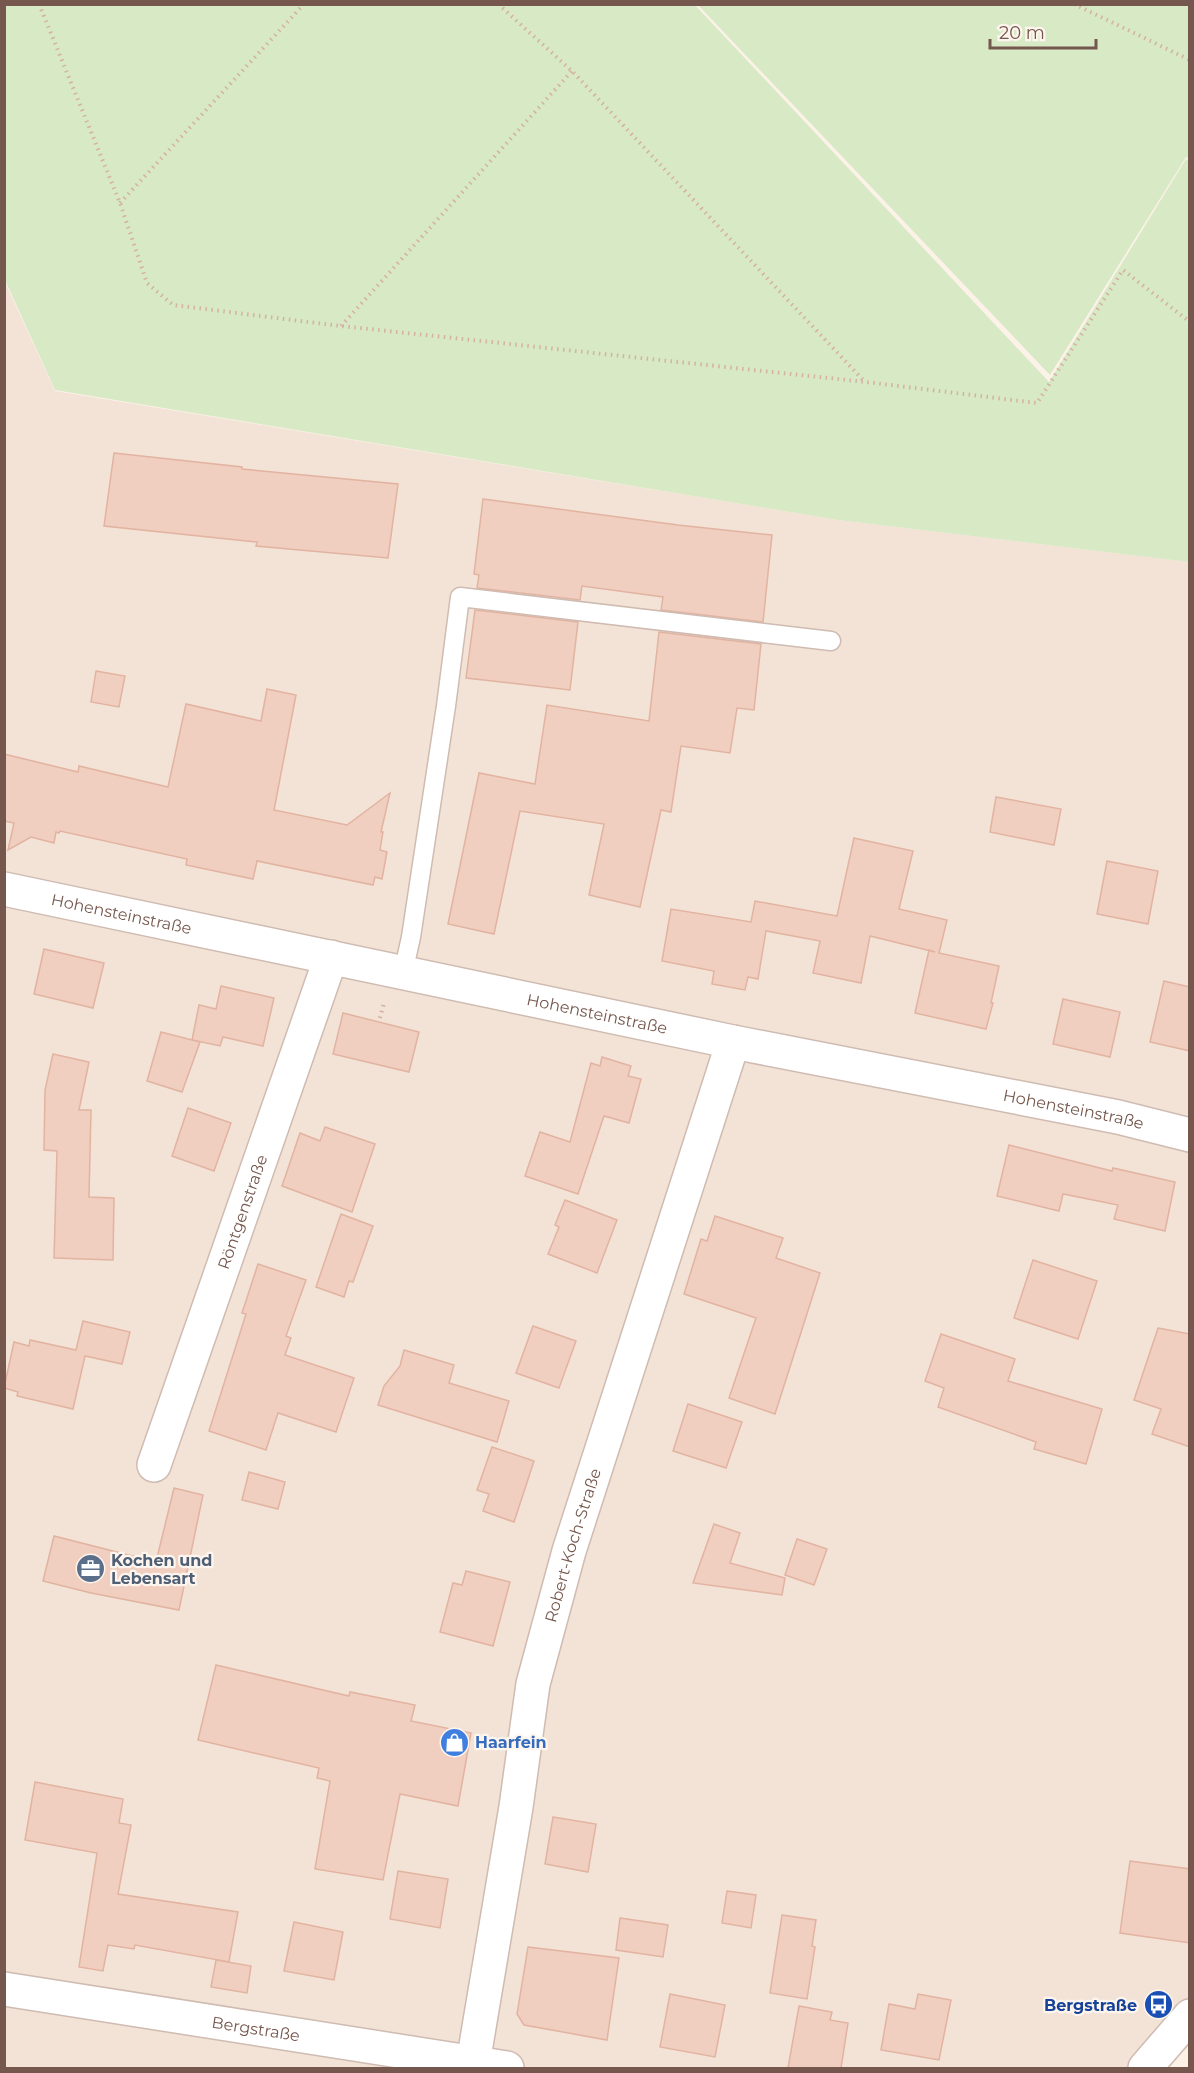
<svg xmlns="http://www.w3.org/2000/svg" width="1194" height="2073" font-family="Montserrat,sans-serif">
<rect width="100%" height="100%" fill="#fcf2e8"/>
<path fill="#f3e3d6" d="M4,280L55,391L838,520L1189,562L1190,2043L1167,2068H5Z"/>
<g fill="#d8e9c6">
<path d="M4,5H695L1049,382L1186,159L1190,162L1189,562L838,520L55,390L5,280Z"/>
<path d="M698,5H1189V159L1186,157L1050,375Z"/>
</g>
<g fill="#f0cec0" stroke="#e2b3a1" stroke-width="1.5">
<path d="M114,453L242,467V469L398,484L388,558L256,546L257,542L104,526Z"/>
<path d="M483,499L678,525L772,535L763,622L661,610L663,597L582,586L580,600L477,588L479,575L474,574Z"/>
<path d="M475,610L578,622L570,690L466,678Z"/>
<path d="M659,632L761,644L754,710L737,708L730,753L681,746L671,812L661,810L640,907L589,895L604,824L520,811L494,934L448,924L479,773L535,784L547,705L649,721Z"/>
<path d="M96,671L125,676L119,707L91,702Z"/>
<path d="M267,689L296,695L274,810L347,825L390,793L381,832H383L380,850L387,852L382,879L375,877L373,885L257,861L253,879L186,865L187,859L60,831L59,833L56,832L54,843L31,837L8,850L14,823L4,821V754L78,772L79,766L168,787L186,704L261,721Z"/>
<path d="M996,797L1061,809L1054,845L990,832Z"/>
<path d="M854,838L913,851L899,909L947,920L939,953L999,966L991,1003H993L986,1029L915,1013L929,950L935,952L870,936L861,983L813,973L820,941L766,931L758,979L748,977L745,990L712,984L714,971L662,961L671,909L751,922L755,901L837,916Z"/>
<path d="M1107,861L1158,871L1148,924L1097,914Z"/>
<path d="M44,949L104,963L93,1008L34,994Z"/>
<path d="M1164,981L1190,987V1051L1150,1042Z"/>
<path d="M221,986L274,998L263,1046L223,1037L220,1046L192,1040L199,1005L216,1009Z"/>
<path d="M1063,999L1120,1012L1110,1057L1053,1044Z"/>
<path d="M343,1013L419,1032L409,1072L333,1054Z"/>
<path d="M161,1032L200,1042L182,1092L147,1081Z"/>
<path d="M53,1054L89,1062L79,1110H91L89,1197L114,1198L113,1260L54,1258L57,1151L44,1150L45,1090Z"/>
<path d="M602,1057L631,1066L628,1076L641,1079L629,1123L604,1116L578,1194L525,1176L540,1132L570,1142L591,1063L600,1066Z"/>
<path d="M188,1108L231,1123L214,1171L172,1156Z"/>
<path d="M325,1127L375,1144L352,1212L282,1186L300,1133L320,1141Z"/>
<path d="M1009,1145L1112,1171L1113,1168L1175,1182L1165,1231L1114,1219L1118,1205L1063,1194L1059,1211L997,1196Z"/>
<path d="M565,1200L617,1220L597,1273L548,1254L559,1227L555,1225Z"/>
<path d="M341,1214L373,1226L353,1282L349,1281L344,1297L316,1287Z"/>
<path d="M715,1216L783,1238L776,1258L820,1273L775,1414L729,1398L756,1318L684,1294L701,1239L707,1241Z"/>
<path d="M1033,1260L1097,1281L1078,1339L1014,1318Z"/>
<path d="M258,1264L306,1280L286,1336L291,1338L285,1355L354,1378L336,1432L278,1413L266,1450L209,1431L246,1314L242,1313Z"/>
<path d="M83,1321L130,1332L122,1364L85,1356L73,1409L17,1396L18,1392L4,1388L14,1342L29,1346L30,1340L76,1350Z"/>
<path d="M533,1326L576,1341L559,1388L516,1373Z"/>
<path d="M1158,1328L1190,1334V1447L1152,1434L1161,1409L1134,1400Z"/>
<path d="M941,1334L1015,1359L1008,1381L1102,1409L1086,1464L1034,1449L1036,1442L938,1407L944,1388L925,1381Z"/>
<path d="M404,1350L454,1365L449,1383L509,1401L497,1442L378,1405L384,1386L400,1366Z"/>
<path d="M688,1404L742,1422L726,1468L673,1451Z"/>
<path d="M492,1447L534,1461L514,1522L483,1511L489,1494L477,1490Z"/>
<path d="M249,1472L285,1482L278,1509L242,1500Z"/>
<path d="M174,1488L203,1495L179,1610L91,1593L43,1581L54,1536L156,1562Z"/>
<path d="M714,1524L740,1533L730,1563L785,1578L782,1595L693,1583Z"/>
<path d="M797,1539L827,1549L814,1585L785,1575Z"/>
<path d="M466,1571L510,1582L493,1646L440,1632L453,1583L462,1585Z"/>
<path d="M216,1665L349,1696L350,1692L415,1705L411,1721L471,1733L458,1806L400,1794L383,1880L315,1869L330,1781L317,1778L319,1768L198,1740Z"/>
<path d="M35,1782L123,1799L119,1823L131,1825L118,1894L238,1912L229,1962L135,1945L134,1949L108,1945L103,1971L79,1967L97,1853L25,1840Z"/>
<path d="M553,1817L596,1824L588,1872L545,1864Z"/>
<path d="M1130,1861L1190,1869V1943L1120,1933Z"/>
<path d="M398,1871L448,1879L440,1928L390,1919Z"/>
<path d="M727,1891L756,1895L751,1928L722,1923Z"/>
<path d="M782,1915L816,1920L812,1946L815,1947L807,1999L770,1993Z"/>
<path d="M620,1918L668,1925L663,1957L616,1950Z"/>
<path d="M294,1922L343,1932L334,1980L284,1971Z"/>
<path d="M528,1947L619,1958L607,2040L524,2025L517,2014Z"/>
<path d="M216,1960L251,1966L247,1993L211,1987Z"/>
<path d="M670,1994L725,2005L715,2057L660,2047Z"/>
<path d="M918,1994L951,2000L939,2060L881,2050L889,2004L915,2009Z"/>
<path d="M799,2006L832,2012L830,2020L848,2023L841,2068H788Z"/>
</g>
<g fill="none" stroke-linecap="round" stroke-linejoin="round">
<defs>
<path id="lane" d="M403,973L411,937L446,706L460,597L831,641"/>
<g id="street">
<path id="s1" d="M4,889L733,1042L1118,1117L1190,1135"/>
<path id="s2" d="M154,1465L331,957"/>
<path id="s3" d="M4,1989L507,2068"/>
<path id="s4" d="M473,2063L516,1807L533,1684L569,1551L733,1042"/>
<path d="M1145,2068L1190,2016"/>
</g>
</defs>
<use href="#lane" stroke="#cfbbb1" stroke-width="21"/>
<use href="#street" stroke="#cfbbb1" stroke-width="36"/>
<g stroke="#d5b1a3" stroke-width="4" stroke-dasharray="1.5 4.5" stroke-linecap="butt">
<path d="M39,4L120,203L147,283L173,305L341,326L866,382L1037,403L1123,270L1190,322"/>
<path d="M498,4L572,71L865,382"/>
<path d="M1074,4L1190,60"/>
<path d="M120,203L304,4"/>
<path d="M341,326L572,71"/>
<path d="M380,1018L384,1003"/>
</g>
<use href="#lane" stroke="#fff" stroke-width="18"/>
<use href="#street" stroke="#fff" stroke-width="33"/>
</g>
<defs>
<symbol id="office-disc" viewBox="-11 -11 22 22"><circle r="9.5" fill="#5c6f8a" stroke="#fef6ee"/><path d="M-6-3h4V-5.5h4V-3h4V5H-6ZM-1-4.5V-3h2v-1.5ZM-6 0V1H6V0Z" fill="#fff"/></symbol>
<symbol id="shop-disc" viewBox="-11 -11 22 22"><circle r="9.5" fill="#3f7fe0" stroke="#fef6ee"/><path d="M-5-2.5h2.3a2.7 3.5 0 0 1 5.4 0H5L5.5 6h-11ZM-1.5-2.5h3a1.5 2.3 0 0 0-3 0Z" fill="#fff"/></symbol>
<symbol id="bus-disc" viewBox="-11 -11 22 22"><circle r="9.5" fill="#1a4fb4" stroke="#fef6ee"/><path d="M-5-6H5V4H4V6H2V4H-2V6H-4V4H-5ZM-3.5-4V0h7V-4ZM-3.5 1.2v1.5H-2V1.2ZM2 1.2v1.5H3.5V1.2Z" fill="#fff"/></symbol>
</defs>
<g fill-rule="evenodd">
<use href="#office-disc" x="74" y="1552" width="33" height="33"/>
<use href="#shop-disc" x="438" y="1726" width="33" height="33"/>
<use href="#bus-disc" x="1142" y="1988" width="33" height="33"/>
</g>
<g text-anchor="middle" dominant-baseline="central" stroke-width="4.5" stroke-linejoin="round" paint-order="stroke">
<g font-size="16" fill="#75574d" stroke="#fef6ee">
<text stroke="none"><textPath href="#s1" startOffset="120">Hohensteinstraße</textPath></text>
<text stroke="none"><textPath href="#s1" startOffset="606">Hohensteinstraße</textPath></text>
<text stroke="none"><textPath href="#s1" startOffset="1092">Hohensteinstraße</textPath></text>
<text stroke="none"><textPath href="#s2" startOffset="268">Röntgenstraße</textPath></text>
<text stroke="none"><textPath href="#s4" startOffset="528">Robert-Koch-Straße</textPath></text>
<text stroke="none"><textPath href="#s3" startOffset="255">Bergstraße</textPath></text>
</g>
<g font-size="16" font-weight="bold" fill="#4e5e75" stroke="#fef6ee" text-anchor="start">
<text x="111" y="1560">Kochen und<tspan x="111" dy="18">Lebensart</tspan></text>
</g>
<g font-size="16" font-weight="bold" fill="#366cbe" stroke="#fef6ee" text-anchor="start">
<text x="475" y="1742">Haarfein</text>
</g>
<g font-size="16" font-weight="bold" fill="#164399" stroke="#fef6ee" text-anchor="end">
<text x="1137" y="2005">Bergstraße</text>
</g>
</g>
<rect width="1194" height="2073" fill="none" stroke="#75574d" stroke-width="12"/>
<path d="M990 39v9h106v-9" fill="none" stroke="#75574d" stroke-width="3"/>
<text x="999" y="39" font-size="18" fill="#75574d" stroke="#fef6ee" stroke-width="4.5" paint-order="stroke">20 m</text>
</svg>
